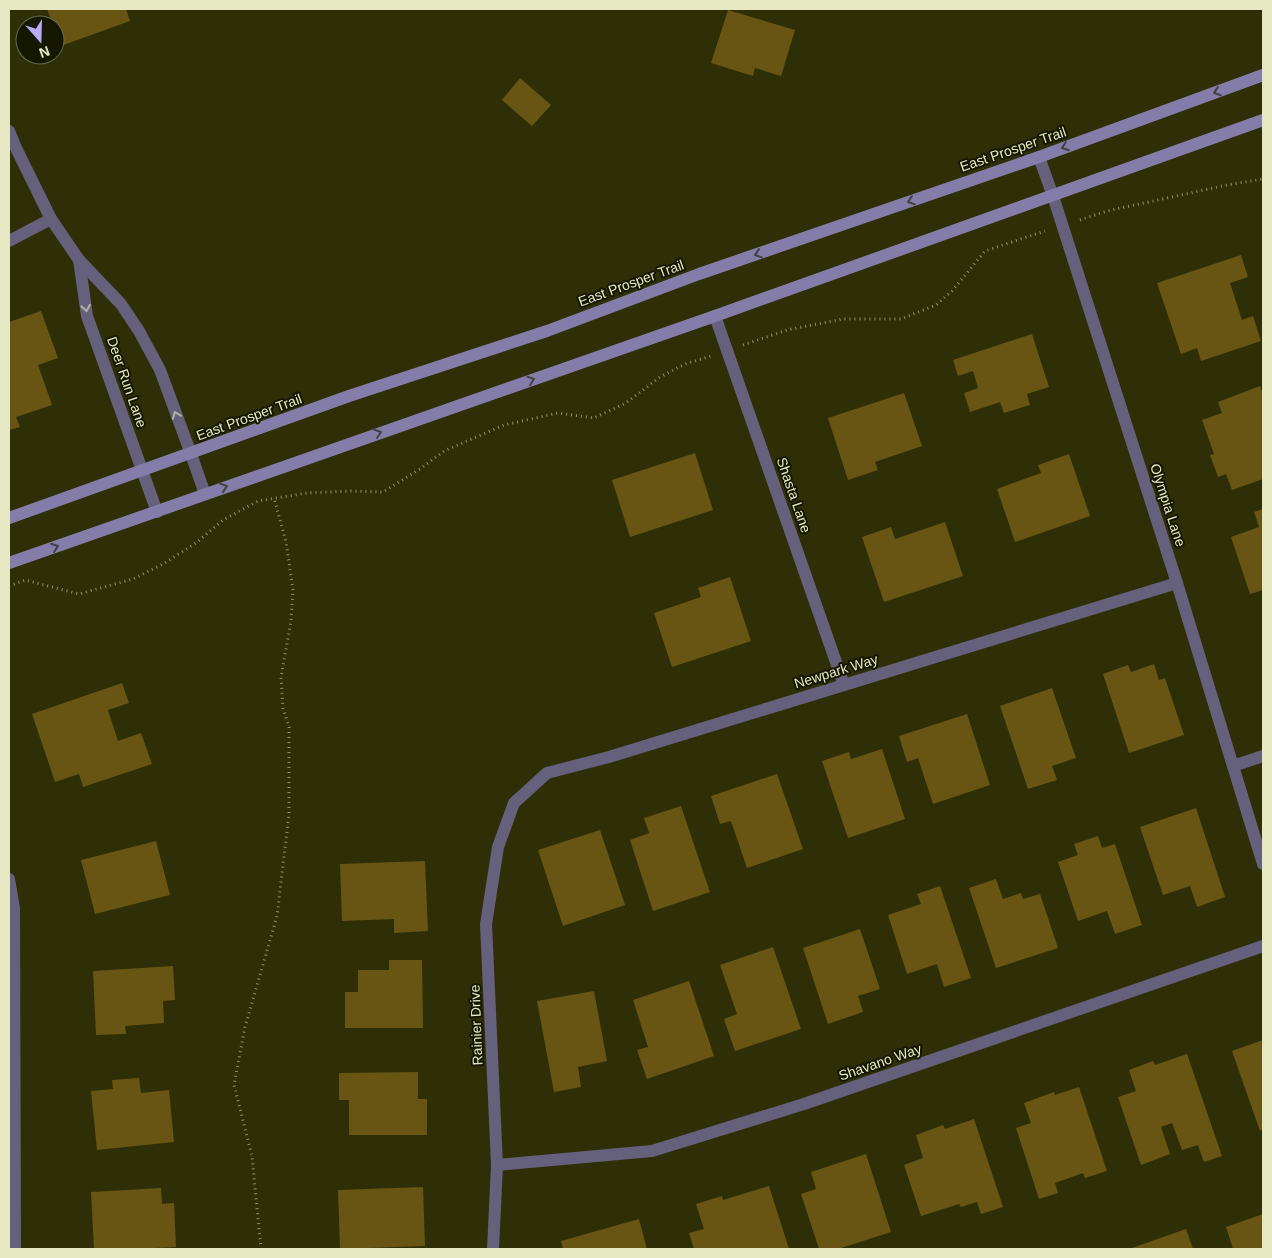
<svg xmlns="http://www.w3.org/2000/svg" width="1272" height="1258" font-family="Arial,sans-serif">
<rect width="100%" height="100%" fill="#2e2f06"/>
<g fill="#685513">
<path d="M47,9H126L130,21L55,48V25H53Z"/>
<path d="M728,10L795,30L781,76L755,68L753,76L711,63Z"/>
<path d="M520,78L551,105L532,126L502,100Z"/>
<path d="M1241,255L1248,277L1230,283L1242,320L1253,316L1261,341L1201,361L1197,348L1181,354L1157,283Z"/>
<path d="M41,311L58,358L38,365L52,405L16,417L20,427L9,430V322Z"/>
<path d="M1032,334L1049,387L1027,394L1030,405L1004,413L1000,402L970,412L964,393L978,388L973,371L958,376L953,360Z"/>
<path d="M1260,386L1263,394V479L1232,490L1226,474L1218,477L1210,455L1214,454L1202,420L1222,413L1218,402Z"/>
<path d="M904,393L922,446L875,462L878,470L848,480L828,418Z"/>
<path d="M695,453L713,510L630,537L612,480Z"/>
<path d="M1069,454L1090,516L1015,542L997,489L1041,473L1038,465Z"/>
<path d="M1263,509V590L1250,594L1231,537L1259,527L1254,512Z"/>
<path d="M945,522L963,576L884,602L862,537L891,527L895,539Z"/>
<path d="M730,577L751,641L672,667L654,613L701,597L698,588Z"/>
<path d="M1154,664L1159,680L1165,678L1184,735L1129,753L1103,674L1128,665L1131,672Z"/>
<path d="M122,683L129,703L108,710L118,741L141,733L152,764L83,787L79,774L55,782L32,714Z"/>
<path d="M1052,688L1076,758L1052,766L1057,780L1028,789L1000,706Z"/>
<path d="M967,714L990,785L933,804L918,758L907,762L899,736Z"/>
<path d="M882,749L905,819L848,838L822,761L849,752L851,759Z"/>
<path d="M777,774L803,849L747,868L731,821L720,824L711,796Z"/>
<path d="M681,806L710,892L653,911L630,840L649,833L644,818Z"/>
<path d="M1196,808L1225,897L1197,907L1190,886L1163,895L1140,827Z"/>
<path d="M600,830L625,905L563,926L538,850Z"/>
<path d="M1098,836L1102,848L1115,844L1142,925L1115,934L1107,911L1078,921L1058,862L1078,855L1074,844Z"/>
<path d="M156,841L170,895L95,914L81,860Z"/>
<path d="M425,861L428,931L394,933V919L342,921L340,864Z"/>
<path d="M996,879L1003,899L1021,893L1023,899L1040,894L1058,948L996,968L969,888Z"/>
<path d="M940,886L971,978L944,987L937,964L907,974L888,915L921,904L917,894Z"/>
<path d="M860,929L880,989L858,996L863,1012L828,1024L803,948Z"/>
<path d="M773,947L801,1029L735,1051L724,1019L737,1014L720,965Z"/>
<path d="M389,960H422L423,1028H345V992H358V970H389Z"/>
<path d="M173,966L175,1000L163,1001L164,1023L125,1026L126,1034L96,1035L93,971Z"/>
<path d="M689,981L714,1056L647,1079L637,1050L648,1047L633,1000Z"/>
<path d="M594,991L607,1061L578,1067L581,1087L554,1092L537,1001Z"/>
<path d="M1263,1040V1129L1260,1131L1232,1051Z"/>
<path d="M1187,1054L1222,1156L1204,1162L1198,1145L1182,1150L1172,1123L1161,1127L1170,1154L1141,1165L1118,1097L1136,1091L1129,1070L1153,1061L1155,1065Z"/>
<path d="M418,1072V1099H427V1135H349V1100H339V1073Z"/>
<path d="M139,1078L141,1093L169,1090L174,1142L97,1150L91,1091L113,1089L112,1080Z"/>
<path d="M1079,1087L1107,1171L1085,1178L1083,1173L1055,1183L1058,1193L1039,1199L1016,1128L1031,1123L1024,1103L1054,1092L1055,1095Z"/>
<path d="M974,1119L1003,1207L981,1214L977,1202L961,1207L959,1204L921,1216L904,1165L923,1158L916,1135L943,1125L945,1129Z"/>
<path d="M866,1154L891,1232L841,1248L842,1249H819L801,1194L816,1189L811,1172Z"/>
<path d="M769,1186L789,1249H694L689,1233L704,1229L696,1204L722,1196L723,1200Z"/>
<path d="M423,1187L425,1246L340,1249L338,1190Z"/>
<path d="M161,1188L162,1204L174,1203L176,1247L134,1249H94L91,1192Z"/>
<path d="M1263,1214V1249H1233L1226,1227Z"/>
<path d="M639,1219L647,1249H563L561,1241Z"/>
<path d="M1186,1229L1193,1249H1129Z"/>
</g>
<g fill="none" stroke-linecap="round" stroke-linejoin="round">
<g stroke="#8f916b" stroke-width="3" stroke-dasharray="1 4" stroke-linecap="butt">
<path d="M1080,220L1107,211L1227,185L1263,179"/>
<path d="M743,345L787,330L843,319H901L936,305L952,291L985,251L1045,231"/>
<path d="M9,586L25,580L79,594L133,579L163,564L196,543L223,520L258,501L307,493L351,491L383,492L420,469L444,451L504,425L558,413L594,418L626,403L660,377L685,364L711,356"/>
<path d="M261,1249L252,1156L234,1085L245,1027L277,916L289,814V727L283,708L281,677L291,621L293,590L286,542L274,498"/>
</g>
<g stroke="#65607c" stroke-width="12">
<path d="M9,131L16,148L51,219L79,260L121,304L139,331L160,370L191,454L205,494"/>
<path d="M1039,157L1053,196L1177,583L1263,864"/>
<path d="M9,241L51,219"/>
<path d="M79,260L87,316L157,512"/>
<path d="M715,316L844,685"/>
<path d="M1233,766L1263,756"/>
<path d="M9,879L14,908L15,1249"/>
<path d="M497,1165L652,1151L804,1104L1263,946"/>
<path d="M493,1249L497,1165L486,924L498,847L514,803L547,773L609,757L1177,583"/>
</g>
<g stroke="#847da9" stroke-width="12">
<path d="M9,518L349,396L547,331L699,274L1039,157L1263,75"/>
<path d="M9,563L715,316L1263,120"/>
</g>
</g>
<defs><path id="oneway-chevron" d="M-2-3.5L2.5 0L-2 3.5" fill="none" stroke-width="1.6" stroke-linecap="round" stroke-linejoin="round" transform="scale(1.25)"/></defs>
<g stroke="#424044">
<use href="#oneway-chevron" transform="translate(1217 92) rotate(160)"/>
<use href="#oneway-chevron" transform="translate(1065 147) rotate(160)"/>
<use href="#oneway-chevron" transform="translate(911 201) rotate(161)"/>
<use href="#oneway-chevron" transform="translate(758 254) rotate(161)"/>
<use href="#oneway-chevron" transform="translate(531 380) rotate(-19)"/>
<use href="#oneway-chevron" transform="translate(378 433) rotate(-19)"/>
<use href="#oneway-chevron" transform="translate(224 487) rotate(-19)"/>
<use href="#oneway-chevron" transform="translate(55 547) rotate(-20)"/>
</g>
<g stroke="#b2b2a7">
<use href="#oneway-chevron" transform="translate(86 308) rotate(81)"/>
<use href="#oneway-chevron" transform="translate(176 415) rotate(-111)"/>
</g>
<g text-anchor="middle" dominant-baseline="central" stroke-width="4" stroke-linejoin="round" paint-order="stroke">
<g font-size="14" fill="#e5e8c3" stroke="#161700">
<text transform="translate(1013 149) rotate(-19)">East Prosper Trail</text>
<text transform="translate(631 283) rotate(-20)">East Prosper Trail</text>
<text transform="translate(127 382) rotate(71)">Deer Run Lane</text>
<text transform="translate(249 417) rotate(-20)">East Prosper Trail</text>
<text transform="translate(794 495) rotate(71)">Shasta Lane</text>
<text transform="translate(1168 505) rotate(72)">Olympia Lane</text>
<text transform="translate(836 671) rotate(-17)">Newpark Way</text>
<text transform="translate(476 1025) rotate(-92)">Rainier Drive</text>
<text transform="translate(880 1062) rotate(-19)">Shavano Way</text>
</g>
</g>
<rect width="1272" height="1258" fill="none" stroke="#e5e8c3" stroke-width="20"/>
<g transform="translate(40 40) rotate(160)"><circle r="24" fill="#161700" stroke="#696b4e"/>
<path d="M0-4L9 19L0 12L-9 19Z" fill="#b8abf7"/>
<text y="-8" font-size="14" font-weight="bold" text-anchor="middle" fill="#e5e8c3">N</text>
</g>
</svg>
